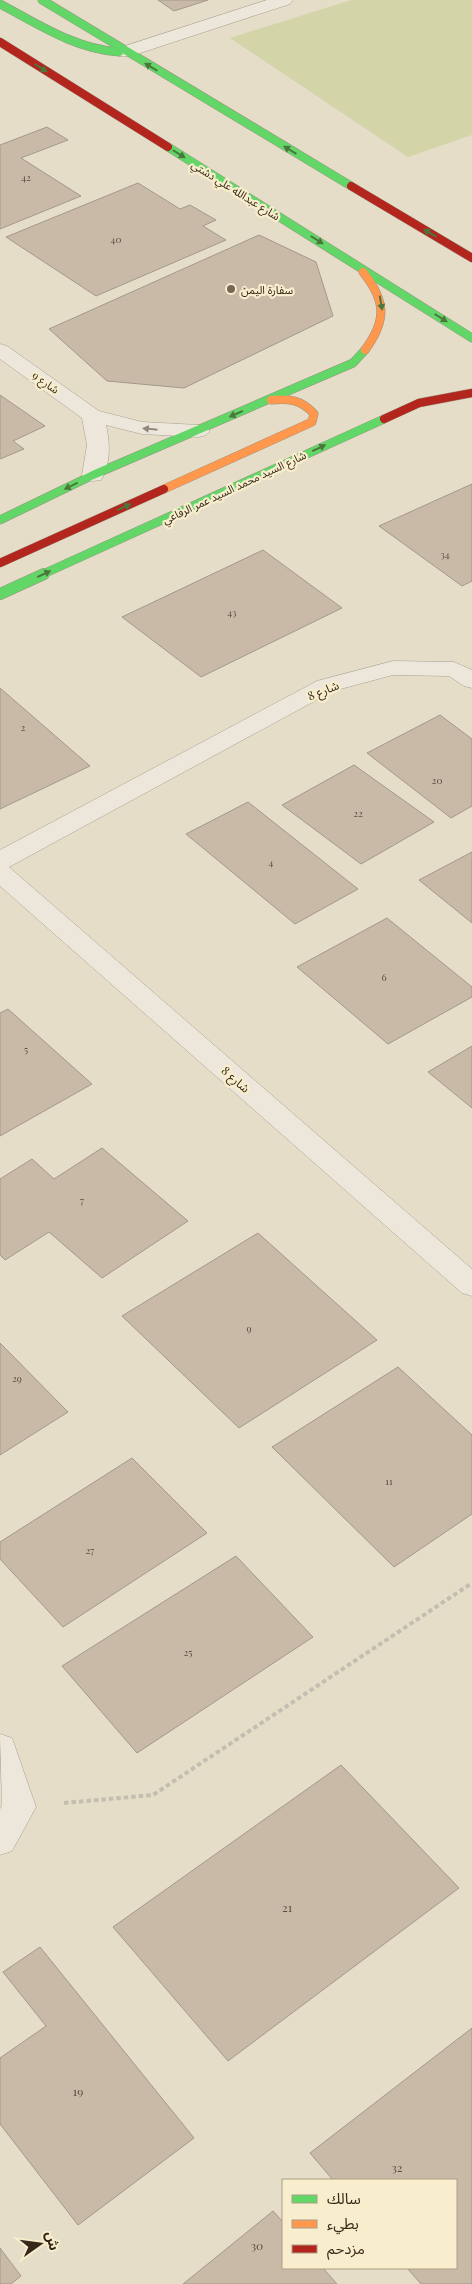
<svg xmlns="http://www.w3.org/2000/svg" width="472" height="2284" font-family="'Playfair Display','Noto Sans Arabic',serif">
<rect width="100%" height="100%" fill="#e5ddc8"/>
<path fill="#d3d5a9" d="M351,0H472V135L408,157L230,38Z"/>
<g fill="#c9baa8" stroke="#a49888">
<path d="M158,0H208L174,11Z"/>
<path d="M47,127L68,140L21,158L81,196L0,229V145Z"/>
<path d="M138,183L180,209L190,205L216,220L203,226L226,240L96,296L6,237Z"/>
<path d="M259,235L316,262L333,316L184,388L107,381L49,329Z"/>
<path d="M0,395L45,426L13,441L24,449L0,459Z"/>
<path d="M472,484V581L462,586L379,526Z"/>
<path d="M263,550L342,608L201,677L122,617Z"/>
<path d="M0,688L90,766L0,809Z"/>
<path d="M440,715L472,739V806L451,818L367,753Z"/>
<path d="M354,765L434,822L361,864L282,805Z"/>
<path d="M248,802L358,889L295,924L186,834Z"/>
<path d="M472,852V923L419,880Z"/>
<path d="M387,918L472,987V997L388,1044L297,967Z"/>
<path d="M8,1009L92,1084L0,1136V1013Z"/>
<path d="M472,1046V1108L428,1072Z"/>
<path d="M102,1148L188,1221L102,1278L49,1232L5,1260L0,1255V1179L32,1159L54,1179Z"/>
<path d="M258,1233L377,1340L239,1428L122,1316Z"/>
<path d="M0,1343L68,1412L0,1455Z"/>
<path d="M398,1367L472,1435V1514L394,1567L272,1447Z"/>
<path d="M132,1458L207,1533L63,1627L0,1559V1542Z"/>
<path d="M236,1556L313,1637L137,1753L62,1666Z"/>
<path d="M341,1765L459,1888L228,2061L113,1927Z"/>
<path d="M40,1947L194,2138L78,2225L0,2124V2058L46,2026L3,1972Z"/>
<path d="M472,2028V2284H421L407,2268H456V2180H333L310,2153Z"/>
<path d="M273,2211L283,2222V2268H323L337,2284H183Z"/>
<path d="M0,2248L21,2276L11,2284H0Z"/>
</g>
<g fill="none" stroke-linecap="round" stroke-linejoin="round">
<defs>
<path id="lane" d="M267,0H293L290,4L131,56H119L116,52L119,48Z"/>
<g id="street">
<path d="M0,344L7,346L99,411L142,422L199,425L206,427L210,431L206,435L199,437L142,434L106,425C110,442 111,465 101,480L93,481L85,480L82,475L87,445L82,418L0,359Z"/>
<path d="M393,661L454,662L472,670V688L464,686L449,676L393,675L333,691L9,867L472,1269V1296L462,1293L0,886V850L317,681Z"/>
<path d="M0,1734L12,1738L36,1807L12,1851L0,1855V1809L2,1806Z"/>
</g>
<g id="fast-far1">
<path d="M42,0L351,186"/>
<path d="M0,4C38,24 75,49 119,52"/>
<path d="M168,147L472,338"/>
<path d="M0,520L93,475L353,363L365,350"/>
<path d="M41,575L384,419"/>
</g>
<path id="fast" d="M0,594L44,574"/>
<g id="slow">
<path d="M363,272C386,301 387,320 365,350"/>
<path d="M164,489L312,422L314,414C302,400 289,398 271,400"/>
</g>
<g id="jam">
<path d="M0,42L168,147"/>
<path d="M351,186L472,258"/>
<path d="M384,419L419,403L472,393"/>
<path d="M0,563L164,489"/>
</g>
</defs>
<use href="#lane" stroke="#a9a192" stroke-width="1"/>
<use href="#street" stroke="#a9a192" stroke-width="1"/>
<use href="#fast-far1" stroke="#999182" stroke-width="9"/>
<use href="#fast" stroke="#999182" stroke-width="12"/>
<use href="#slow" stroke="#999182" stroke-width="9"/>
<use href="#jam" stroke="#999182" stroke-width="9"/>
<path stroke="#c4beb1" stroke-width="4" stroke-dasharray="4.5 3" stroke-linecap="butt" d="M64,1803L153,1795L472,1583"/>
<use href="#lane" fill="#ece7da" fill-rule="evenodd"/>
<use href="#street" fill="#ece7da" fill-rule="evenodd"/>
<use href="#fast-far1" stroke="#63d668" stroke-width="8"/>
<use href="#fast" stroke="#63d668" stroke-width="11"/>
<use href="#slow" stroke="#ff974d" stroke-width="8"/>
<use href="#jam" stroke="#b3261e" stroke-width="8"/>
</g>
<defs><path id="oneway-solid" d="M-6-.8H1V-3.2L6.5 0L1 3.2V.8H-6Z" transform="scale(1.25)"/></defs>
<g fill="#4b773d">
<use href="#oneway-solid" transform="translate(151 67) rotate(-149)"/>
<use href="#oneway-solid" transform="translate(41 68) rotate(32)"/>
<use href="#oneway-solid" transform="translate(290 150) rotate(-149)"/>
<use href="#oneway-solid" transform="translate(179 154) rotate(32)"/>
<use href="#oneway-solid" transform="translate(430 233) rotate(-149)"/>
<use href="#oneway-solid" transform="translate(317 240) rotate(32)"/>
<use href="#oneway-solid" transform="translate(381 303) rotate(80)"/>
<use href="#oneway-solid" transform="translate(441 318) rotate(32)"/>
<use href="#oneway-solid" transform="translate(236 414) rotate(156)"/>
<use href="#oneway-solid" transform="translate(319 448) rotate(-25)"/>
<use href="#oneway-solid" transform="translate(71 486) rotate(154)"/>
<use href="#oneway-solid" transform="translate(124 507) rotate(-24)"/>
<use href="#oneway-solid" transform="translate(44 574) rotate(-25)"/>
</g>
<use fill="#92887a" href="#oneway-solid" transform="translate(150 429) rotate(-174)"/>
<circle fill="#746857" stroke="#f8edcc" stroke-width="2" cx="231" cy="289" r="5"/>
<g text-anchor="middle" dominant-baseline="central" stroke-width="4.5" stroke-linejoin="round" paint-order="stroke">
<g font-size="10" fill="#5c4d3e">
<text x="26" y="177">42</text>
<text x="116" y="239">40</text>
<text x="445" y="554">34</text>
<text x="232" y="612">43</text>
<text x="23" y="727">2</text>
<text x="437" y="780">20</text>
<text x="358" y="813">22</text>
<text x="271" y="862">4</text>
<text x="384" y="977">6</text>
<text x="26" y="1049">5</text>
<text x="82" y="1200">7</text>
<text x="249" y="1328">9</text>
<text x="17" y="1378">29</text>
<text x="389" y="1481">11</text>
<text x="90" y="1550">27</text>
<text x="188" y="1652">25</text>
</g>
<g font-size="11" fill="#37291a" stroke="#f8edcc">
<text transform="translate(236 190) rotate(32)">شارع عبدالله علي دشتي</text>
<text transform="translate(46 382) rotate(35)">شارع 9</text>
<text transform="translate(234 487) rotate(-25)">شارع السيد محمد السيد عمر الرفاعي</text>
</g>
<g font-size="11" fill="#37291a" stroke="#f8edcc" text-anchor="start">
<text x="241" y="289">سفارة اليمن</text>
</g>
<g font-size="12" fill="#37291a" stroke="#f8edcc">
<text transform="translate(323 690) rotate(-22)">شارع 8</text>
<text transform="translate(236 1079) rotate(41)">شارع 8</text>
</g>
<g font-size="12" fill="#5c4d3e">
<text x="287" y="1907">21</text>
<text x="78" y="2091">19</text>
<text x="397" y="2167">32</text>
<text x="257" y="2245">30</text>
</g>
</g>
<rect x="282" y="2179" width="175" height="90" fill="#f8edcc" stroke="#ab9f85"/>
<rect x="292" y="2195" width="25" height="8" fill="#63d668" stroke="#ab9f85"/>
<text x="327" y="2204" font-size="15" fill="#37291a">سالك</text>
<rect x="292" y="2220" width="25" height="8" fill="#ff974d" stroke="#ab9f85"/>
<text x="327" y="2229" font-size="15" fill="#37291a">بطيء</text>
<rect x="292" y="2245" width="25" height="8" fill="#b3261e" stroke="#ab9f85"/>
<text x="327" y="2254" font-size="15" fill="#37291a">مزدحم</text>
<g transform="translate(40 2244) rotate(76)" stroke="#f8edcc" stroke-width="4" paint-order="stroke">
<path d="M0-4L9 19L0 12L-9 19Z" fill="#37291a"/>
<text y="-8" font-size="14" font-weight="bold" text-anchor="middle" fill="#37291a">ش</text>
</g>
</svg>
